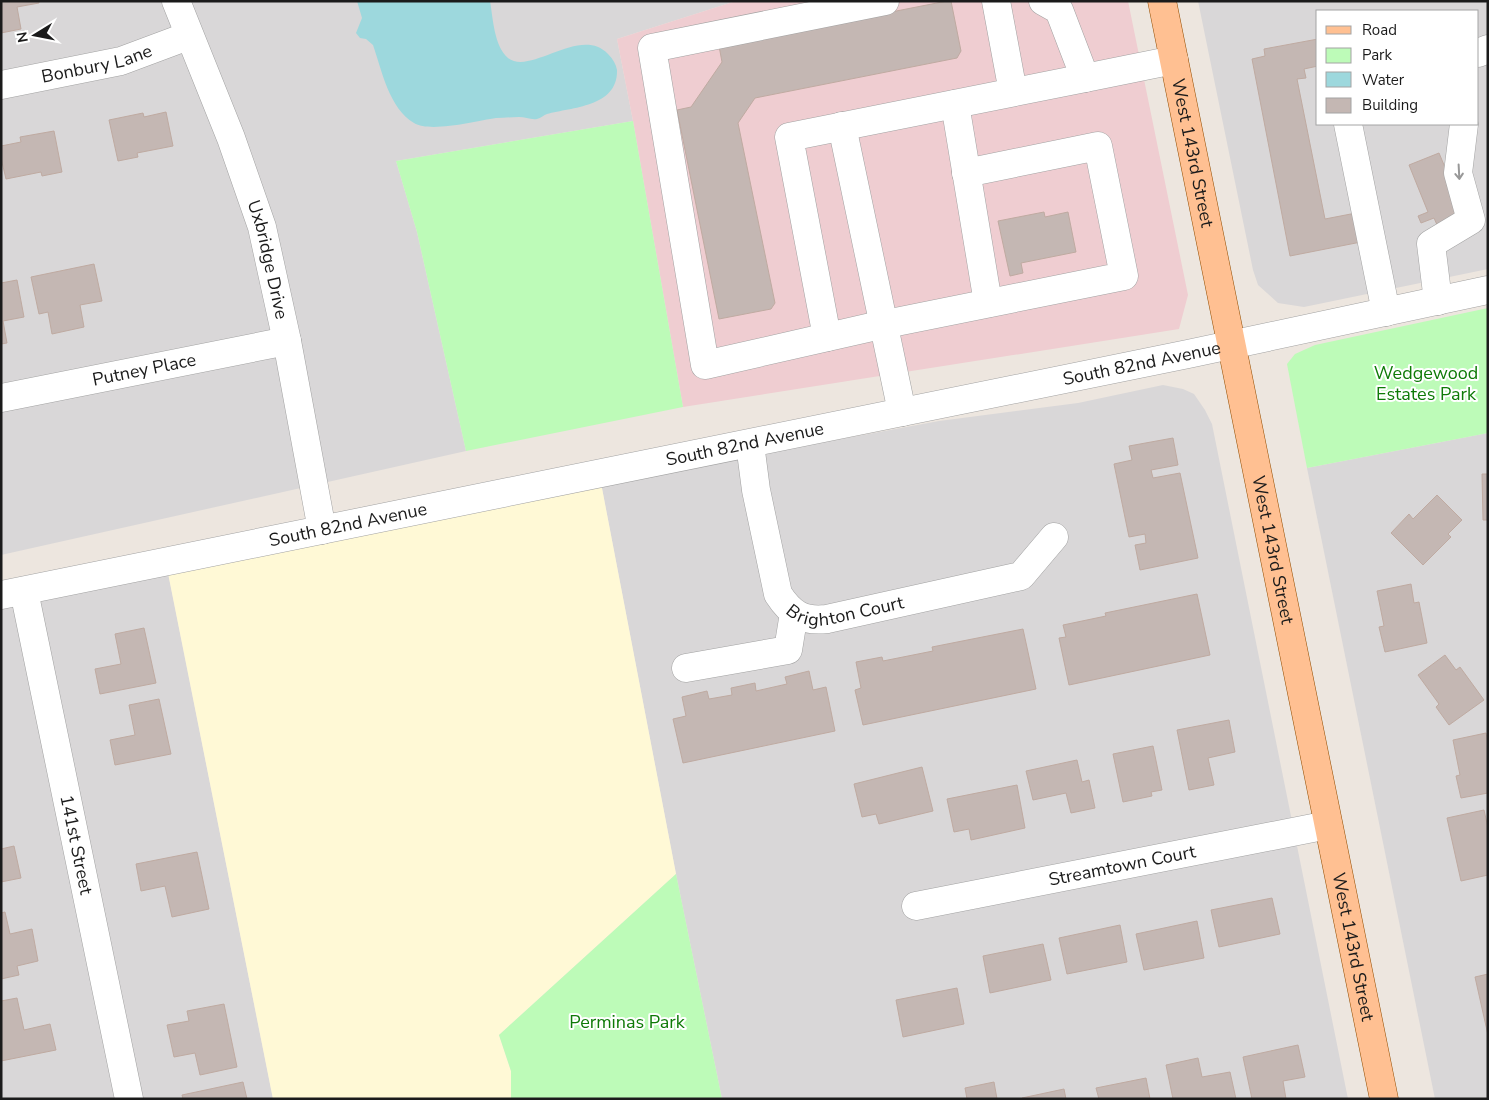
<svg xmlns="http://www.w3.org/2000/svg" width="1489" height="1100" font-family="'Nunito Sans',sans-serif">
<rect width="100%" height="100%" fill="#ede6df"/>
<g fill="#d9d7d8" fill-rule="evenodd">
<path d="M1,1H736L617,39L633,121L396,161L417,232L466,451L1,555Z"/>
<path d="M1198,1H1488V269L1304,307L1278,303L1258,285L1253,270ZM1318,11H1478V124H1318Z"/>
<path d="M1163,385L1183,389L1194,394L1205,410L1212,424L1348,1099H722L676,874L601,483L939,421L1078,403Z"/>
<path d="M1488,433V1099H1435L1307,468Z"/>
<path d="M168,573L273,1099H1V608Z"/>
</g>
<path fill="#efcdd1" d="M736,1H1128L1188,295L1179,329L683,407L633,121L617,39Z"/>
<path fill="#fff9d6" d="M601,483L676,874L499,1035L511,1071V1099H273L168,573Z"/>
<g fill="#bdfbb8">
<path d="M633,121L683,407L466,451L417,232L396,161Z"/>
<path d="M1488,308V433L1307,468L1287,364L1295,354L1315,345Z"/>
<path d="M676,874L722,1099H511V1071L499,1035Z"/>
</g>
<path fill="#9dd8dd" d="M357,1H490C493,18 494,46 508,58C531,76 580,25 608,54C613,59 616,64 617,70C618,107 572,107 547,114C544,115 541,118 537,119C531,120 525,117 519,117C511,117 503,118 496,118C476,121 430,133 414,123C389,108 382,71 373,45L366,39L360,38L356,33L362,18Z"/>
<g fill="#c4b7b3" stroke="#bfaaa1">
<path d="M1,1H39V3L17,7L21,29L1,33Z"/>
<path d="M947,1H951L961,51L957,58L755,98L738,123L775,303L771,309L719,319L677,110L691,107L722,62L719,46Z"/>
<path d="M1318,39V66L1304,69L1306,78L1297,79L1325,219L1356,213L1361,242L1290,256L1252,59L1265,56L1264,49Z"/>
<path d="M166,112L173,146L137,153L138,157L118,161L109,120L143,113L144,117Z"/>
<path d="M54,131L62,172L42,176L41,172L6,179L1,158V146L21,142L20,137Z"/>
<path d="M1439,153L1465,215L1438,227L1434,218L1421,223L1418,216L1428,212L1409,165Z"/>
<path d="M1044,212L1045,217L1068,212L1076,252L1021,263L1023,273L1010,276L998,221Z"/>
<path d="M94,264L102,301L80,305L84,327L52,334L48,312L39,314L31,277Z"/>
<path d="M17,280L24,317L3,321L7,343L1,344V283Z"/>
<path d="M1173,438L1178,465L1151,470L1153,478L1180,473L1198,558L1140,570L1135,545L1146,543L1145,534L1129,537L1114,464L1132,460L1129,446Z"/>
<path d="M1482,474H1488V520H1483Z"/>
<path d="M1437,495L1462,520L1448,534L1451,537L1423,565L1391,533L1409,514L1413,519Z"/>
<path d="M1411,584L1414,603L1419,602L1427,643L1385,652L1379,627L1384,626L1377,591Z"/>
<path d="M1197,594L1210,655L1069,685L1059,638L1066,637L1063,625L1106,616L1105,613Z"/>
<path d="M144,628L156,683L100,694L95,669L121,664L115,634Z"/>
<path d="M1023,629L1036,689L863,725L855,690L861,688L856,662L882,657L883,661L933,651L932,647Z"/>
<path d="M1445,655L1456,670L1460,667L1484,700L1449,725L1436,707L1439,704L1418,675Z"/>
<path d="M809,671L813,690L826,687L835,731L683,763L673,719L686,716L682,697L707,691L709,699L732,695L731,688L755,683L756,691L787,684L785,677Z"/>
<path d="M159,699L171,754L115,765L110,740L135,735L129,705Z"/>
<path d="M1229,720L1235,752L1208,758L1214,785L1189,790L1177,730Z"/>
<path d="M1486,733L1488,743V793L1461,798L1456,776L1460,775L1453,740Z"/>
<path d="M1153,746L1162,790L1151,792L1152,796L1123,802L1113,754Z"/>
<path d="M1077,760L1082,782L1089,780L1095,808L1071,813L1066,793L1033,800L1026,771Z"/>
<path d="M922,767L933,811L879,824L876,814L862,817L854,784Z"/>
<path d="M1017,785L1025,828L971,840L969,829L954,832L947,799Z"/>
<path d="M1484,810L1488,828V875L1461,881L1447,818Z"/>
<path d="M14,846L21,878L1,882V849Z"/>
<path d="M197,852L209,909L172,917L165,886L141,891L136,864Z"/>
<path d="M1272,898L1280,934L1219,947L1211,910Z"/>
<path d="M5,912L10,934L32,929L38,961L17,966L19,975L1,979V913Z"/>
<path d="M1197,921L1204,958L1144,970L1136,934Z"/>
<path d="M1120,925L1127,962L1067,974L1059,938Z"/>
<path d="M1043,944L1051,980L990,993L983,956Z"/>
<path d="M1488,974V1035L1475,977Z"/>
<path d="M957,988L964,1024L903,1037L896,1000Z"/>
<path d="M17,998L24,1030L50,1024L56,1050L1,1061V1001Z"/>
<path d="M224,1004L237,1067L200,1075L195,1053L174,1057L167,1025L189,1021L187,1011Z"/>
<path d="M1298,1045L1305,1077L1283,1081L1286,1099H1252L1243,1057Z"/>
<path d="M1198,1058L1202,1077L1230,1072L1236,1099H1173L1166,1065Z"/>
<path d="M1146,1078L1150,1099H1099L1096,1088Z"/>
<path d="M243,1082L247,1099H183L182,1095Z"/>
<path d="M994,1082L997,1099H967L965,1088Z"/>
<path d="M1064,1089L1066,1099H1022V1098Z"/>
</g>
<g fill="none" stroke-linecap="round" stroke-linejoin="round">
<defs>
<g id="minor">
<path id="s1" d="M176,1L231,138L262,227L287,341L322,530"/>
<path d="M885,1L652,48L705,365L876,326L1124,276L1098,146L966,173"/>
<path d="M996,1L1013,92"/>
<path d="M1043,1L1059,10L1085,78L1174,60"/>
<path d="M1478,53L1488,49"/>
<path id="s2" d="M1,85L121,61L188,36"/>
<path d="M955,104L988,303"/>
<path d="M1348,124L1386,312"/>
<path d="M842,126L902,412"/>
<path d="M1438,301L1431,244L1471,220L1458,173L1464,124"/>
<path d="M827,337L789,137L1085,78"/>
<path id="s3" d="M1,398L287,341"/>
<path id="s4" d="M750,444L756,490L778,594C791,614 803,622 827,619L1021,576L1054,537"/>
<path id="s5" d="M24,591L129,1099"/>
<path id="s6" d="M1,595L1188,354L1488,290"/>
<path d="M686,668L788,650L794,613"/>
<path id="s7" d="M916,906L1328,825"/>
</g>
<g id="major">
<path id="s8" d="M1162,1L1384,1099"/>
</g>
</defs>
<use href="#minor" stroke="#a2a2a2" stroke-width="29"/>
<use href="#major" stroke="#914c00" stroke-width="29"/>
<use href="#minor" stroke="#fff" stroke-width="28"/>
<use href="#major" stroke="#ffc092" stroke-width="28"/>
</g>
<defs><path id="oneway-shaft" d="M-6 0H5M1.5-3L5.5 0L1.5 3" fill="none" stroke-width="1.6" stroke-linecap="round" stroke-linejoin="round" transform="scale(1.25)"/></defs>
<use stroke="#989898" href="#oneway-shaft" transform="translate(1459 172) rotate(87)"/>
<g text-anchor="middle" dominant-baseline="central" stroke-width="4" stroke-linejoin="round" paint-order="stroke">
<g font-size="18" fill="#1b1b1b" stroke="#fff">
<text stroke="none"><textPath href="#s2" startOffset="98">Bonbury Lane</textPath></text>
<text stroke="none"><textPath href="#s8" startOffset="155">West 143rd Street</textPath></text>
<text stroke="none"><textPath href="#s1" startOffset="275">Uxbridge Drive</textPath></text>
<text stroke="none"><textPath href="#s6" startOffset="1164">South 82nd Avenue</textPath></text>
<text stroke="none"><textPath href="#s3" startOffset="146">Putney Place</textPath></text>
<text stroke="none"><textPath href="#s6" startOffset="759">South 82nd Avenue</textPath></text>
<text stroke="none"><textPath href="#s6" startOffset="354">South 82nd Avenue</textPath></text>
<text stroke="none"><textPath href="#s8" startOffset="560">West 143rd Street</textPath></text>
<text stroke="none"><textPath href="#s4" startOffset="230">Brighton Court</textPath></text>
<text stroke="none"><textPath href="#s5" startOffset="259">141st Street</textPath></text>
<text stroke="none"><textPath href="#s7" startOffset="210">Streamtown Court</textPath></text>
<text stroke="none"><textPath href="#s8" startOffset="965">West 143rd Street</textPath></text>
</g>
<g font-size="18" fill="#0e7a07" stroke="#fff">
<text x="1426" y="373">Wedgewood<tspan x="1426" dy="21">Estates Park</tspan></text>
<text x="627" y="1022">Perminas Park</text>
</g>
</g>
<rect width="1489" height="1100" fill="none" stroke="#1b1b1b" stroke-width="5"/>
<rect x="1316" y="10" width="162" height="115" fill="#ffffff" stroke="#a4a4a4"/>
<rect x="1326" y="26" width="25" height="8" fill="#ffc092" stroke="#a4a4a4"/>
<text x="1362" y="35" font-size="15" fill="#1b1b1b">Road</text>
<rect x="1326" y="48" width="25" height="15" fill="#bdfbb8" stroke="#a4a4a4"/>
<text x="1362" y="60" font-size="15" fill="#1b1b1b">Park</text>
<rect x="1326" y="72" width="25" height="15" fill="#9dd8dd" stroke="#a4a4a4"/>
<text x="1362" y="85" font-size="15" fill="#1b1b1b">Water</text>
<rect x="1326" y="98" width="25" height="15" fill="#c4b7b3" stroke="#a4a4a4"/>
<text x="1362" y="110" font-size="15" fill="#1b1b1b">Building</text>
<g transform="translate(35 35) rotate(260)" stroke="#ffffff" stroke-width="4" paint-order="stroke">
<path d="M0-4L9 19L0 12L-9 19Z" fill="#1b1b1b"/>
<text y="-8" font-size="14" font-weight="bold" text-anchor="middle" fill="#1b1b1b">N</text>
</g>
</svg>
